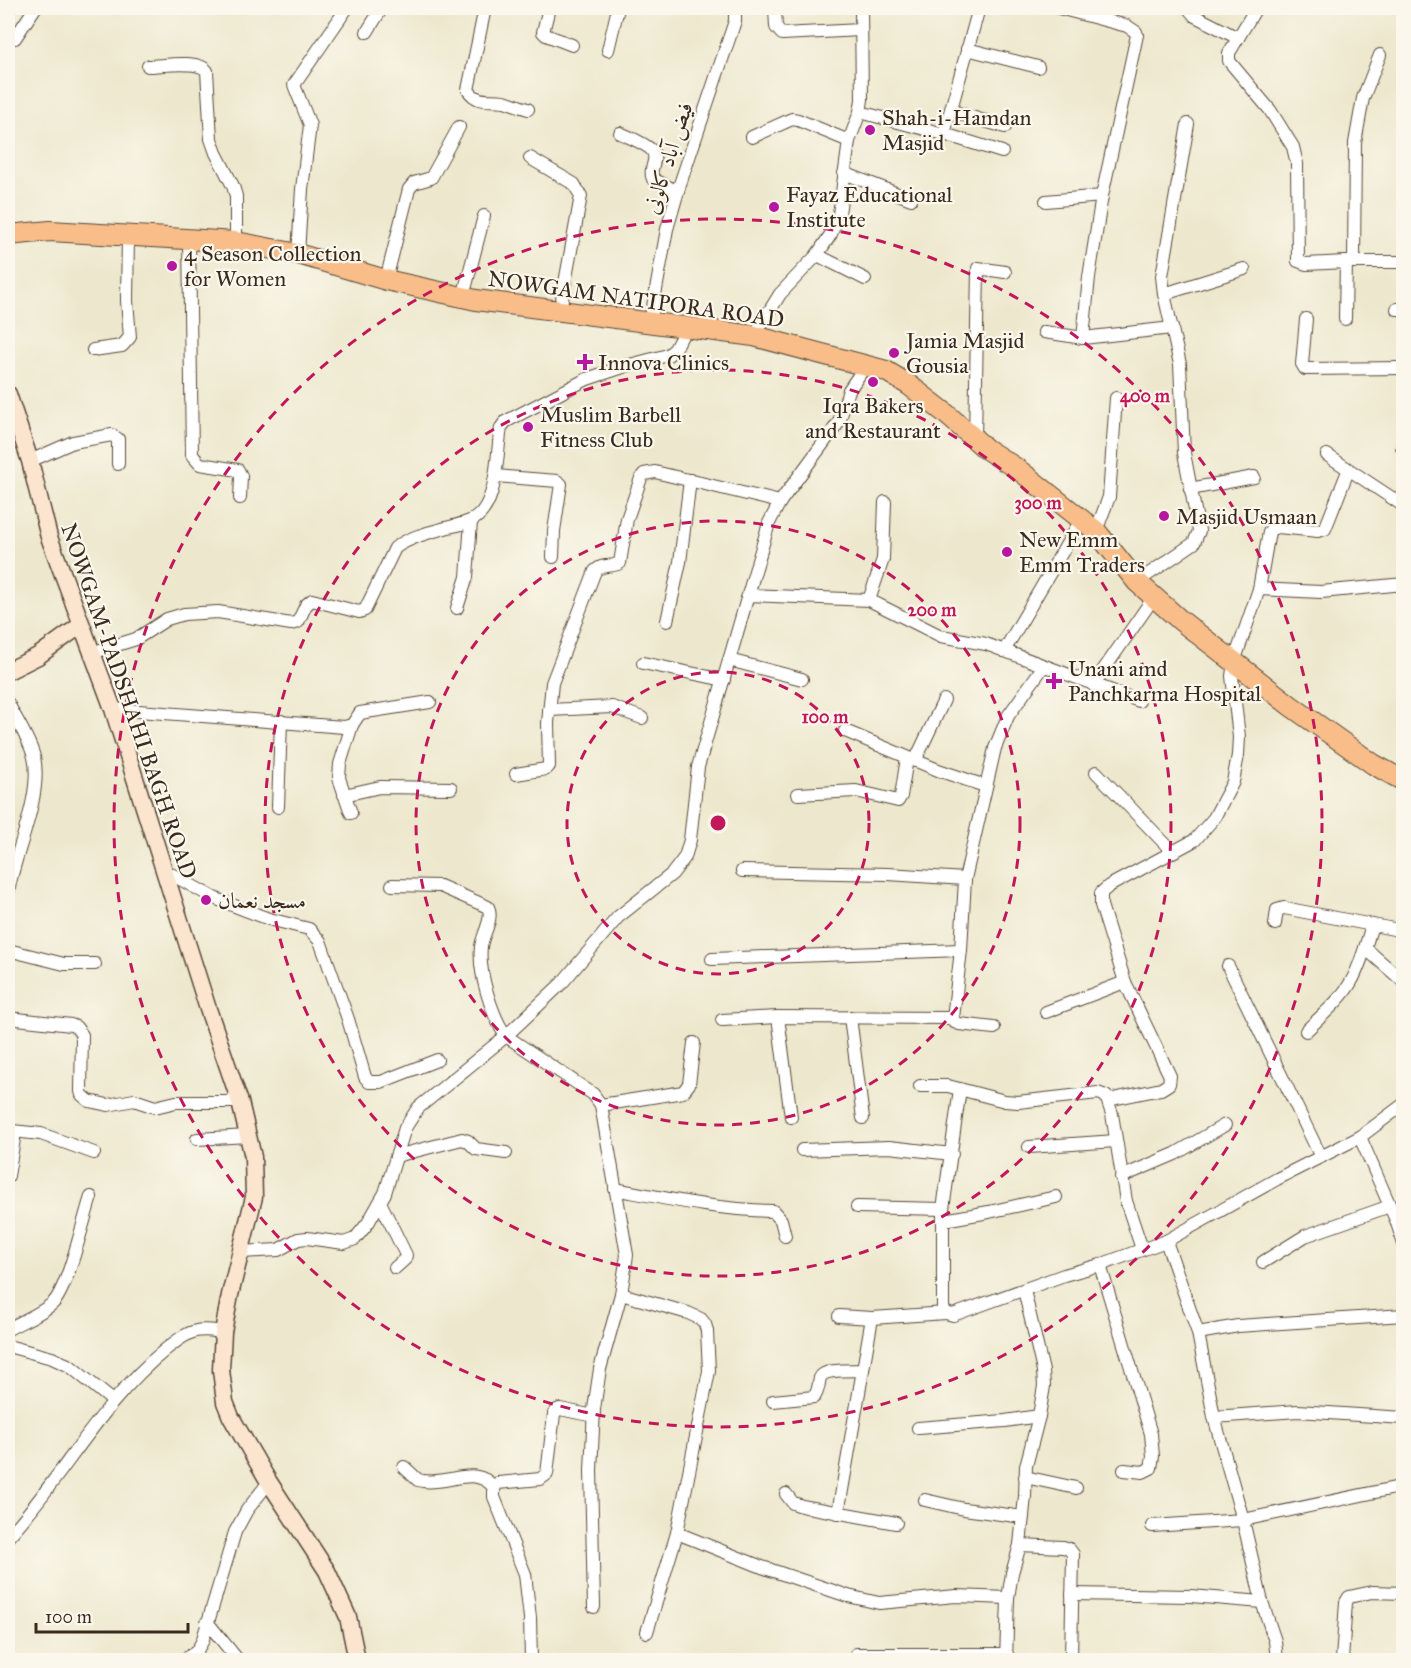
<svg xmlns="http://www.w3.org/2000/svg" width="1411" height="1668" font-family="'IM FELL Great Primer',Amiri,serif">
<rect width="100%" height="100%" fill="#fbf7ec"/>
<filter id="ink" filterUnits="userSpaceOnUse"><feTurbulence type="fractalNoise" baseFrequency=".0167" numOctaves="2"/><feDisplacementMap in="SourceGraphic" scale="12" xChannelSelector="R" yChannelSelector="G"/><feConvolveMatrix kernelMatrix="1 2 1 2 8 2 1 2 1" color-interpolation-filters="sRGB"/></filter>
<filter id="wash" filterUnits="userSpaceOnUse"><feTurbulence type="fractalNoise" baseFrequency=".008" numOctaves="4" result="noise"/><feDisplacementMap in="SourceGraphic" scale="24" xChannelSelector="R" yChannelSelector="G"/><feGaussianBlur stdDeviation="1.35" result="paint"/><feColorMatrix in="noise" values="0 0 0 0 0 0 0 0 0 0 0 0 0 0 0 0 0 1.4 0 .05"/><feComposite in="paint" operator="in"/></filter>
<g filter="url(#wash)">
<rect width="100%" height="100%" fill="#ede8cd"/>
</g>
<g filter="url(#ink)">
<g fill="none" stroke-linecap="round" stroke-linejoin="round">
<defs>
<g id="street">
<path d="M485,8L468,90C479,105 489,98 504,101C512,103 520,107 528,109"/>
<path d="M549,8L543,32L546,35L572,45"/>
<path d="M775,8L776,27L782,34L861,30"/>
<path d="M1059,8L1127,26L1136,32L1137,35L1102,196L1089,277L1083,338"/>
<path d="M1188,8L1195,16L1238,38"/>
<path d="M1256,8L1229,53V61L1270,110L1293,147L1297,164L1298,261L1306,264L1346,262H1404"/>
<path d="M367,32L382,8"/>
<path d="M15,38L35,8"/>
<path d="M967,49L1038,67"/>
<path d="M608,50L618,8"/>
<path d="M148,66C162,66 198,59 207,71L211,139L216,153L233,186L236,196V242"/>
<path d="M951,111L1005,127"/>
<path d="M860,112L944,134L1002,152"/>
<path d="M620,133C627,136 650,146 653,152C658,160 648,170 653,179L678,192"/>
<path d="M944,134L979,8"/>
<path d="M752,137L792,119L798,120L849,141"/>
<path d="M530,158L574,184L581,196L560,310"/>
<path d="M844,173L911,199"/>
<path d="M1046,201L1102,196"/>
<path d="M189,238L192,455L200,464L238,470L241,476L240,498"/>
<path d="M298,254L302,189L310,125L294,85L347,8"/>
<path d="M817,255L865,279"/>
<path d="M1354,262L1355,143L1363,98L1380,55"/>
<path d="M386,280L409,189L414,183L431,178L459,127"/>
<path d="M1164,294L1244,269"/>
<path d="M463,297L484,216"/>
<path d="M1397,309H1404"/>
<path d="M1306,319L1302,364L1305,369L1404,368"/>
<path d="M1345,319L1346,262"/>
<path d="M650,323L667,229L680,184L735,21V8"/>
<path d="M1044,332L1083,338L1172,328"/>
<path d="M754,336L780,294L817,255L831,234L839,214L849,141L860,112L862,100L861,8"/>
<path d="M93,350L122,346L130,337L127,301L128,235"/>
<path d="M975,440L978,268L1005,272"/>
<path d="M1402,447H1404"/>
<path d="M1327,455L1404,506"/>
<path d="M30,461L73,442L112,435L118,439V464"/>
<path d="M496,476L557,481L561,484L554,531L553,557"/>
<path d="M1190,489L1254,477"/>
<path d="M1096,531L1109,497L1116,398"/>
<path d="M1137,582L1194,543L1199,531L1184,453L1180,364L1164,294L1162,276L1188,124"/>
<path d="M1259,589L1321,592L1404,584"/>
<path d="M749,595L869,600L941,636L986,644L1139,701"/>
<path d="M869,600L883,559L885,502"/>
<path d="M457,608L467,577L471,521"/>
<path d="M667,621L680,562L690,480"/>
<path d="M1004,651L1081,520"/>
<path d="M91,653L136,639L167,619L184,614L218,612L291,624L298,622L306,605L312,600L359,612L365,610L395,548C408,538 426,533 442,529C451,526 461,525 470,521C499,509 496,454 501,428L505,422L587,379L626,366L668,355L675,349L686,328"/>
<path d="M729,660L802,679"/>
<path d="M643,663L724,680"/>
<path d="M1093,685L1154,597"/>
<path d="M8,703C16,720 29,738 34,757C43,797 14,853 8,893"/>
<path d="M113,709L344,727L352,725L360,713L430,702"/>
<path d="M549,710L612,707L642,718"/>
<path d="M845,731L938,770L985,786"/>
<path d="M915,761L944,700"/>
<path d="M1096,772L1172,851"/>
<path d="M516,774L546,769L549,766L548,723L552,683L595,571C603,563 611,568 620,563L627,519L641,478L644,474L655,472L780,502"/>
<path d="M798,794L856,791L898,801L901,796L907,758"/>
<path d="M344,795L380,787L451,788"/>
<path d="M278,807L281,721"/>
<path d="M351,813L339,778L340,764L352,725"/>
<path d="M162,869L214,898L269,919L309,929L320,941L348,1019L365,1077L369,1082H381L437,1060"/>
<path d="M742,871L888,874L965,879"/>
<path d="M392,885L440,886L488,907C494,919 482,935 481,947C478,972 492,1016 506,1036L593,1094L601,1105L627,1255L621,1294L600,1369L594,1409L591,1470L594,1607"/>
<path d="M1275,924L1277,910L1284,908L1404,931"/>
<path d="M1365,948L1404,982"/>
<path d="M8,950L64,964H95"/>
<path d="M712,959L961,950"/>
<path d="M1228,966L1321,1157"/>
<path d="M1046,1012L1125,982"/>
<path d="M778,1017L791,1117"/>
<path d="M850,1017L863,1118"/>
<path d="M8,1018L71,1025L76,1027L82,1035L81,1091L82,1095L89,1101L108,1105L134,1100L155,1107L176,1102H240"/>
<path d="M722,1020L778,1017L953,1018"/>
<path d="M994,1028L959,1024L954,1022L953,1018L961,950L965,879L995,748L1008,716L1043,667"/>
<path d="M1306,1031C1321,1016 1340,1001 1351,982C1361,965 1366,944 1372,925"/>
<path d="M920,1086H948L1005,1101L1018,1102L1098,1093L1106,1096L1112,1114L1126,1201L1142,1249"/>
<path d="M960,1089L943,1209V1308L946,1313L953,1315L1064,1275L1100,1265L1166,1241L1277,1179L1360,1137L1404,1104"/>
<path d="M1108,1100L1161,1089L1169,1084L1170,1076L1125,982L1101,905V893L1109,886L1195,840L1214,818L1233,782L1238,755L1239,737L1232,676L1234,662L1259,589L1269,532L1271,529L1278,527L1318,531L1325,529L1348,471"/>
<path d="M601,1105L683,1092L689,1084L694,1043"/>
<path d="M8,1129L12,1131L14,1139L8,1176"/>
<path d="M12,1131L41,1134L94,1153"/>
<path d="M1360,1137L1396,1220L1404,1244"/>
<path d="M197,1139L248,1136"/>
<path d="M1029,1147L1116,1141"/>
<path d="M802,1150L889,1147L952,1154"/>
<path d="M396,1156L462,1139L468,1141L476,1149L506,1153"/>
<path d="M1121,1177L1175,1154L1225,1125"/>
<path d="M615,1189C668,1199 719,1210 773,1211L781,1220L785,1236"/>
<path d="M380,1202L406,1255L405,1259L395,1268"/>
<path d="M857,1207L943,1209"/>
<path d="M944,1220L989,1212L1056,1197"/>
<path d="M1166,1241L1198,1333L1214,1417L1243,1520L1262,1602L1275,1641L1277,1660"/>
<path d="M242,1252L278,1250L298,1239L307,1238L344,1243L355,1239L368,1223L385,1193L405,1128L418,1108L506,1036L562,983L618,917L672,874L685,857L690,840L698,767L769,523L780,502L839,422L849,390L866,365"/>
<path d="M1263,1262L1305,1236L1390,1206"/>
<path d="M1100,1265L1151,1434L1153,1456L1151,1468L1143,1472L1124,1470"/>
<path d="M621,1294L688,1313L701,1319L705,1324L707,1331L709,1371L687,1482L677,1533L647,1632"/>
<path d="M839,1316L872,1318L946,1313"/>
<path d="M8,1329C22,1321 41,1314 53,1303C68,1288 83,1221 91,1197"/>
<path d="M1198,1333L1238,1326L1404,1315"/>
<path d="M8,1346L52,1358L70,1366L113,1401"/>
<path d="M773,1401L814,1397C819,1391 818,1385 820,1378C824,1368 853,1371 863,1370"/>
<path d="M1214,1417L1298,1411L1404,1418"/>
<path d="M918,1428L1005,1421L1039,1416"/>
<path d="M404,1467L418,1480L423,1481C448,1485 477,1464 494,1488"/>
<path d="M1025,1477L1076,1488"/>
<path d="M786,1494L793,1503L802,1506L896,1523"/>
<path d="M925,1500L964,1509L1023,1517"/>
<path d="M838,1513L872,1318"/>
<path d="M1152,1526L1243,1520L1404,1486"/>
<path d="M677,1533L762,1567L848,1596L879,1603L956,1596L1008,1598"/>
<path d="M8,1537C63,1477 101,1402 165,1350C174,1343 184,1334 196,1331C204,1329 215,1331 223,1332"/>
<path d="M1020,1545L1063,1547L1069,1549L1073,1554L1071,1660"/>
<path d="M1072,1594L1191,1596L1262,1602"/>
<path d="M207,1622L238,1660"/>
<path d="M856,1654H1007"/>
<path d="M183,1660L196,1652L202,1642L235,1532L247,1510L269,1482"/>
<path d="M531,1660L530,1618L525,1574L494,1497V1488L498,1483L540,1479L547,1474L554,1414L557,1410L560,1409L594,1416"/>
<path d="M1006,1660L1008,1598L1012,1573L1020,1545L1025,1496L1026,1466L1039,1416L1044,1386L1043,1371L1024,1290"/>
<path d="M1342,1660L1346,1602L1349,1597L1372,1592L1404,1593"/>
</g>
<g id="secondary">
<path d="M8,394L30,461L49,537L113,709L208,1009L240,1102L253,1157L254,1197L230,1295L223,1332L221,1370L225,1402L231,1417L269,1482L327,1571L348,1617L357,1660"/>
<path d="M8,671L38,656L81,625"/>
</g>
<path id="primary" d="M8,235L50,231L236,242L298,254L386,280L476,300L754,336L886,371L909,385L944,412L986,449L1019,470L1096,531L1137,582L1180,620L1291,706L1373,764L1404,781"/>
</defs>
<use href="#street" stroke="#564638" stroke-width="14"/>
<use href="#secondary" stroke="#564638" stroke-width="19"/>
<use href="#primary" stroke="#564638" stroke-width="22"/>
<use href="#street" stroke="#fff" stroke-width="12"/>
<use href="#secondary" stroke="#fce5cf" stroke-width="16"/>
<use href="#primary" stroke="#f8bd88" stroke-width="20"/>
</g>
</g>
<g fill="none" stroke="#c2185b" stroke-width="3" stroke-dasharray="10 8">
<circle cx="718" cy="823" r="151"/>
<circle cx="718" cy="823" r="302"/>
<circle cx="718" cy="823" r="453"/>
<circle cx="718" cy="823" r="604"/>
</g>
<g fill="#b5179e" stroke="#fbf7ec" stroke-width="2">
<circle cx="870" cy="130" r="6"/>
<circle cx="774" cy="207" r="6"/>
<circle cx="172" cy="266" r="6"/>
<circle cx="894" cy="353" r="6"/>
<path d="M582 353h6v6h6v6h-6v6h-6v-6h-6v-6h6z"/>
<circle cx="873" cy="382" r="6"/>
<circle cx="528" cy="427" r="6"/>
<circle cx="1164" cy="516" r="6"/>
<circle cx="1007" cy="552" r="6"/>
<path d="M1051 672h6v6h6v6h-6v6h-6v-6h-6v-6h6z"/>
<circle cx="206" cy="900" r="6"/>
</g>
<g text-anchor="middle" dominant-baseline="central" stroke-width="4.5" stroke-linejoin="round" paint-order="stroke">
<g font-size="22" fill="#3b2a1e" stroke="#fbf7ec" text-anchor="start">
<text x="882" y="117">Shah-i-Hamdan<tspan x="882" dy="25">Masjid</tspan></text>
<text x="786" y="194">Fayaz Educational<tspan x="786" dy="25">Institute</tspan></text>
<text x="184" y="253">4 Season Collection<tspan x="184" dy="25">for Women</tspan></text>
<text x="906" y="340">Jamia Masjid<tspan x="906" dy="25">Gousia</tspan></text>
<text x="598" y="362">Innova Clinics</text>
<text x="873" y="405" text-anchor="middle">Iqra Bakers<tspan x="873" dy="25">and Restaurant</tspan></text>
<text x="540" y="414">Muslim Barbell<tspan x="540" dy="25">Fitness Club</tspan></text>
<text x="1176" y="516">Masjid Usmaan</text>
<text x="1019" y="539">New Emm<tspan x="1019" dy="25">Emm Traders</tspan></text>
<text x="1068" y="668">Unani amd<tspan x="1068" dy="25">Panchkarma Hospital</tspan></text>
<text x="218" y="900">مسجد نعمان</text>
</g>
<g font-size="22" fill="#3b2a1e" stroke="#fbf7ec">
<text transform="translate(668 158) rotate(-72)">فیض آباد کالونی</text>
<text transform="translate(636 299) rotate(8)">NOWGAM NATIPORA ROAD</text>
<text transform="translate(129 701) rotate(71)">NOWGAM-PADSHAHI BAGH ROAD</text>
</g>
</g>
<circle cx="718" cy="823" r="9" fill="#c2185b" stroke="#fbf7ec" stroke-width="3"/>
<g font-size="18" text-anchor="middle" font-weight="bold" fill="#c2185b" stroke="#fbf7ec" stroke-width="4.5" stroke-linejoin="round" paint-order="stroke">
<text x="1145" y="402">400 m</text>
<text x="1038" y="509">300 m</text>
<text x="932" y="616">200 m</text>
<text x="825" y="723">100 m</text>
</g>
<rect width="1411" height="1668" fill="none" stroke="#fbf7ec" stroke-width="30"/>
<path d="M36 1623v9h152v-9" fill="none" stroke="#3b2a1e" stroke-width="3"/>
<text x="45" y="1623" font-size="18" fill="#3b2a1e" stroke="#fbf7ec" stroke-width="4.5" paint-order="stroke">100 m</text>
</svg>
